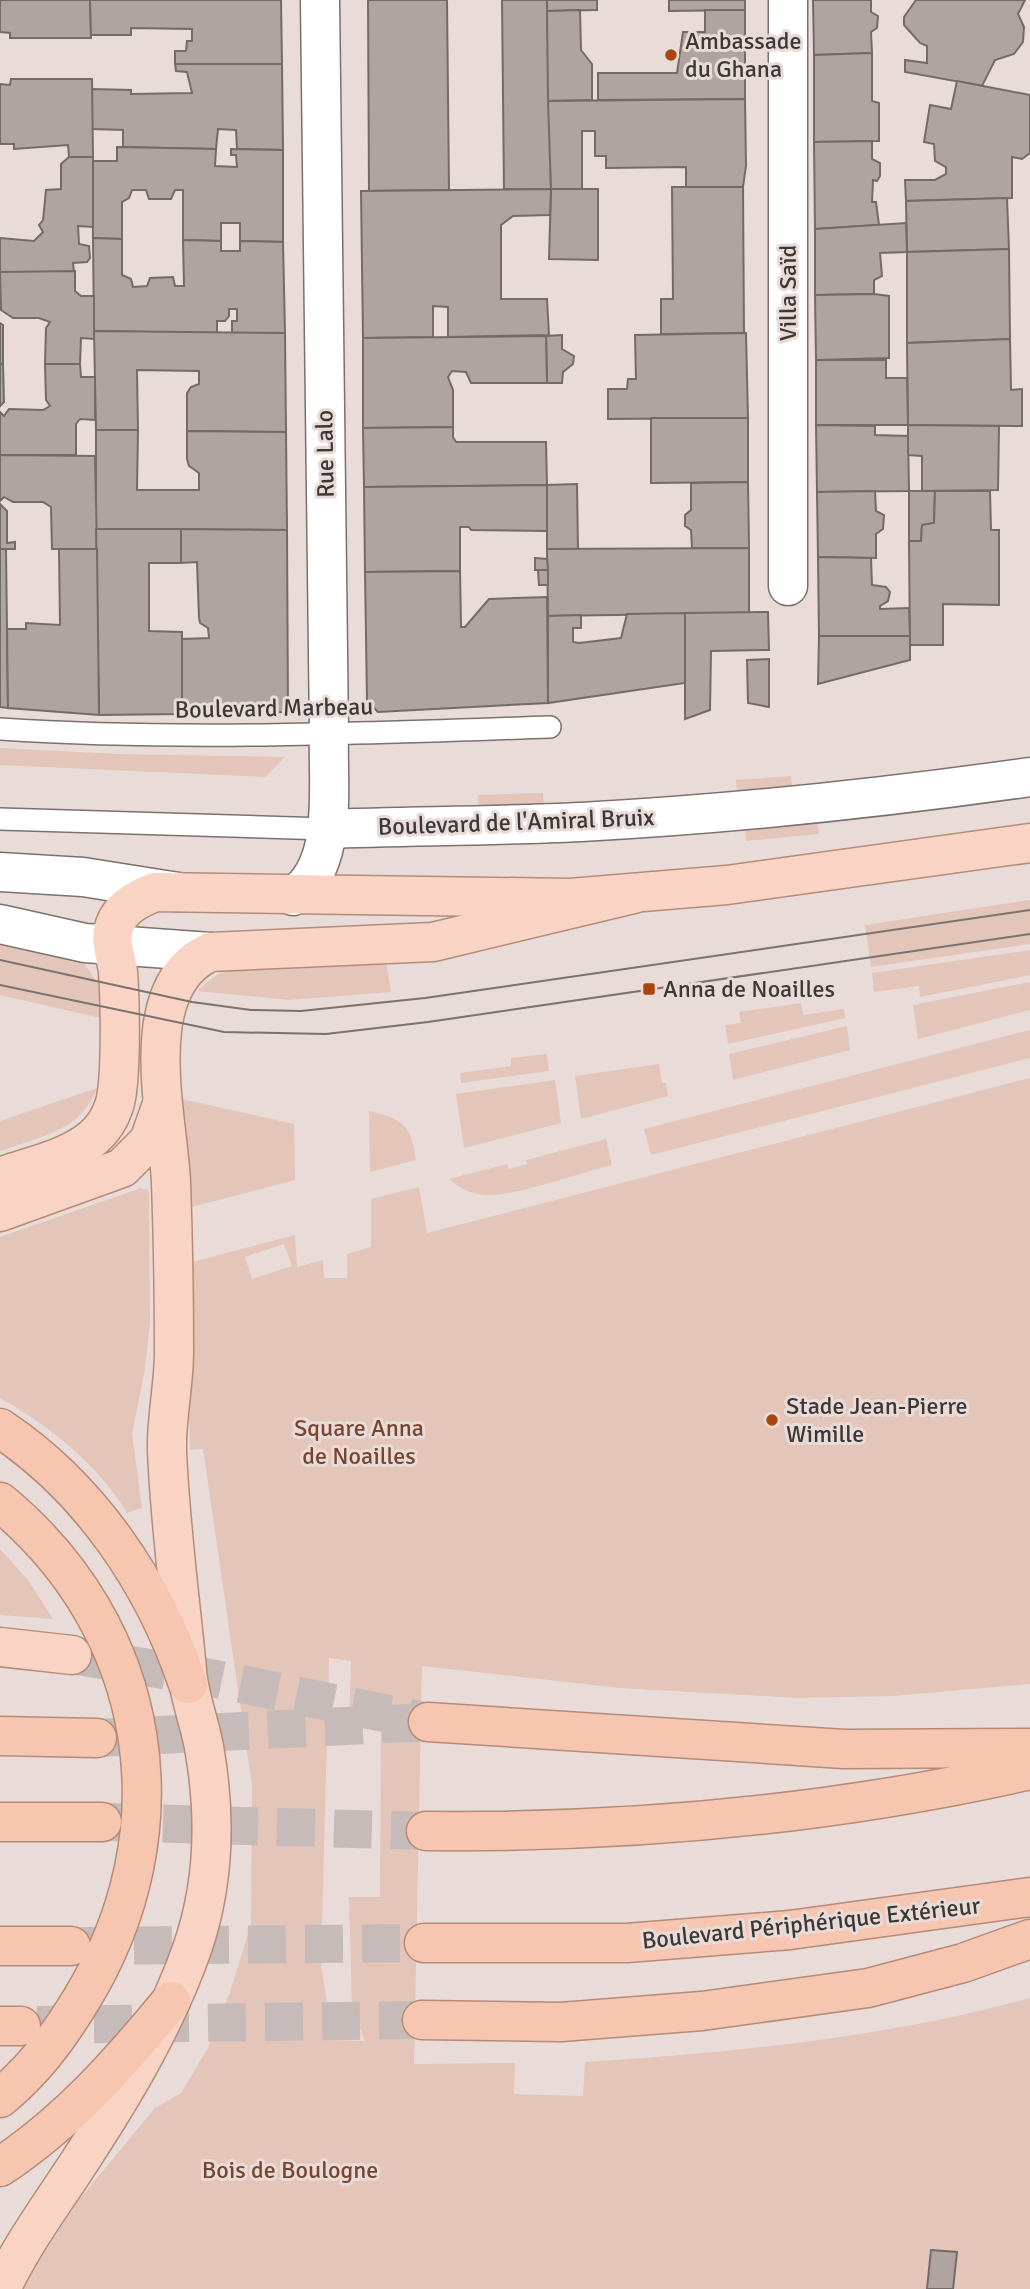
<svg xmlns="http://www.w3.org/2000/svg" width="1030" height="2289" font-family="Signika,sans-serif">
<rect width="100%" height="100%" fill="#e9dcd8"/>
<g fill="#e3c5b9" fill-rule="evenodd">
<path d="M0,748L117,754L285,757L265,777L0,765Z"/>
<path d="M791,776L793,793L737,798L736,780Z"/>
<path d="M543,793L544,810L479,812L478,795Z"/>
<path d="M817,817L819,834L746,841L745,824Z"/>
<path d="M1030,900V944L871,967L865,925Z"/>
<path d="M0,937L83,962L101,988L105,1019L0,995Z"/>
<path d="M1030,950V975L920,997L919,986L874,992L872,973Z"/>
<path d="M386,960L391,992L289,1000L197,991L218,974L243,968Z"/>
<path d="M1030,982V1010L918,1039L913,1005Z"/>
<path d="M801,1003L803,1015L844,1009L845,1018L728,1044L725,1025L741,1023L739,1012Z"/>
<path d="M847,1026L850,1050L733,1080L729,1054Z"/>
<path d="M1030,1030V1058L651,1155L644,1129Z"/>
<path d="M547,1054L549,1071L461,1083L460,1073L511,1066V1058Z"/>
<path d="M659,1064L662,1083H666L668,1096L581,1119L575,1076Z"/>
<path d="M1030,1078V1684L893,1696L799,1698L620,1688L422,1666L414,2064L515,2063L514,2094L583,2096L585,2062C734,2052 885,2038 1030,1998V2289H21L77,2202L155,2108L181,2093L208,2048L230,1992L251,1924L252,1786L203,1449L190,1450L185,1264L295,1235L297,1267L323,1260L324,1278H347V1254L371,1247V1199L419,1187L427,1233ZM284,1244L292,1266L252,1279L245,1257ZM329,1658L351,1661L349,1722H381L380,1897H349L352,2007L365,2041L332,2040L321,1963Z"/>
<path d="M555,1080L561,1123L464,1148L456,1094Z"/>
<path d="M97,1088C82,1131 39,1137 0,1151V1121Z"/>
<path d="M182,1099L294,1124L295,1180L184,1209Z"/>
<path d="M369,1111C403,1119 411,1125 416,1160L370,1172Z"/>
<path d="M606,1139L612,1165C583,1172 510,1198 484,1195C470,1194 460,1188 449,1179L507,1164L509,1169L527,1164L526,1160Z"/>
<path d="M141,1188L148,1190L149,1195L150,1323L145,1369L132,1434L142,1508L127,1513C99,1465 47,1424 0,1398V1237Z"/>
<path d="M0,1549L28,1580L53,1619L0,1615Z"/>
</g>
<g fill="#b0a4a0" stroke="#756b66" stroke-width="2">
<path d="M0,0H90L91,38H10V33L0,32Z"/>
<path d="M90,0H281L282,64H175V51H186L187,41H192V29L131,28V35H91Z"/>
<path d="M368,0H447L449,190L369,191Z"/>
<path d="M502,0H547L551,189H504Z"/>
<path d="M547,0H597V10L547,11Z"/>
<path d="M669,0H745V10L669,11Z"/>
<path d="M813,0H871V12L878,16L877,28L871,32L872,53L814,55Z"/>
<path d="M916,0H1025L1018,14L1024,27L1023,42L1014,54L995,60L982,86L905,72V60L927,63V46L920,43L904,25V17Z"/>
<path d="M580,10L581,50L592,64V100L548,101L547,11Z"/>
<path d="M705,10H745V99L598,100V73H677L683,32H705Z"/>
<path d="M872,53V101L879,103V141L814,142V55Z"/>
<path d="M175,64H282L283,150L237,149L236,130L218,129L216,149L123,147V130L92,129V89L131,90V94L192,93L187,72L176,71Z"/>
<path d="M11,79H92L93,157H69L68,145L14,149V144H0V84L10,85Z"/>
<path d="M957,81L1030,95V153L1022,159L1012,157V198L906,201L905,180H935L946,174V167L935,161L934,144L924,142L930,105L951,109Z"/>
<path d="M745,99L746,166L743,187L686,188V167L606,168V156H595V131H582V189H551L548,101Z"/>
<path d="M872,141V159L880,163V176L877,181L873,180L872,202H876L879,225L815,229L814,142Z"/>
<path d="M117,147L216,149L215,166L237,167L236,155H231V149L283,150V242L240,241V223H221V241L183,240V190H175L171,199H149L146,190H132L129,198L122,202V239L93,238L92,161H117Z"/>
<path d="M69,157H93V227L78,226L79,244L89,246L90,258L87,262L73,263L74,272H0V238L34,241L43,232L39,225L43,220L46,190L61,189V164Z"/>
<path d="M672,187H743L744,333L661,334V299H673Z"/>
<path d="M551,189H598V260L549,259Z"/>
<path d="M551,189L550,215L513,216L501,225V299H547L549,335L448,337V307L433,306V337L363,338L361,191Z"/>
<path d="M1007,198L1009,249L907,252L906,201Z"/>
<path d="M906,223L907,252L880,253L882,276L874,280V294L815,295V229Z"/>
<path d="M93,238L122,239V275L131,279L133,287L147,286L150,278L173,277L175,286H184L183,240L221,241V251H240V241L283,242L285,333H232V321H237V309H229V316L225,321H217V333L94,331Z"/>
<path d="M1009,249L1010,339L907,343V252Z"/>
<path d="M75,271V291L81,296H94V339L81,338L80,364H45L46,328L50,322L39,318H13L1,310L0,272Z"/>
<path d="M874,294L889,296V358L816,360L815,295Z"/>
<path d="M0,323L3,325V364H0Z"/>
<path d="M94,331L285,333L286,432L187,431V393L191,387L199,384V371L137,370L138,430H96Z"/>
<path d="M746,333L748,418L608,419V389H627L628,379H636L635,335Z"/>
<path d="M562,335V349L574,356L573,364L563,372L562,383H547L546,336Z"/>
<path d="M546,336L547,383H471L466,372L452,371L448,377L453,390V427L363,428V338Z"/>
<path d="M1010,339L1011,390L1022,389V426L908,425L907,343Z"/>
<path d="M816,360H886V378H907L908,425H816Z"/>
<path d="M0,364H3L4,402L0,406Z"/>
<path d="M45,364H80L81,377H95V420L80,419L76,424V455H0V412L4,416L9,409L43,410L50,406L46,400Z"/>
<path d="M651,418H748V482L651,483Z"/>
<path d="M816,425L875,426V435L908,436L909,491L817,492Z"/>
<path d="M908,425L999,426L998,490L922,491V456L908,455Z"/>
<path d="M453,427V437L456,442H546L547,485L364,487L363,428Z"/>
<path d="M96,430H138L137,490H199V473L189,466L187,459V431L286,432L287,530L96,529Z"/>
<path d="M0,455L95,456L97,549H52L51,507L43,502H13L4,497L0,501Z"/>
<path d="M748,482L749,548H692L691,530L685,526V515L691,510V483Z"/>
<path d="M577,484L578,549H547V485Z"/>
<path d="M547,485V531L471,530L469,527H460V571L365,572L364,487Z"/>
<path d="M875,491L876,511L884,515L883,529L876,534V558L818,557L817,492Z"/>
<path d="M909,491H935L934,523L922,525L921,541H909Z"/>
<path d="M935,491H990L991,530H999V605L943,604V645H910L909,541H921L922,525L934,523Z"/>
<path d="M0,504L7,511V543L15,542V549H0Z"/>
<path d="M96,529H181V563H149V631L182,632V714L99,715Z"/>
<path d="M181,529L287,530L288,712L182,714V639L209,638L208,628L200,623L199,617L197,562L181,563Z"/>
<path d="M749,548V613L548,616L547,549Z"/>
<path d="M0,549H6L8,708L0,707Z"/>
<path d="M59,549H97L99,715L8,708L7,629H26V623L60,625Z"/>
<path d="M818,557L871,558L872,585L886,587L890,592L888,601L880,606V609L909,608L910,636H819Z"/>
<path d="M535,558L547,559L548,570H535Z"/>
<path d="M538,570H548V585H539Z"/>
<path d="M460,571L461,627H465L489,599L547,597L548,703L378,712L367,701L365,572Z"/>
<path d="M768,612L769,650L711,651L710,710L685,719V613Z"/>
<path d="M685,613V683L548,703V616L581,615V628H573V642L579,643L621,638L627,614Z"/>
<path d="M819,636H910V660L818,684Z"/>
<path d="M769,659V707L748,703L747,660Z"/>
<path d="M931,2250L957,2252L953,2289H927Z"/>
</g>
<g fill="none" stroke-linecap="round" stroke-linejoin="round">
<path stroke="#c6bbb8" stroke-width="38" stroke-dasharray="38 19" stroke-linecap="butt" d="M72,1655L216,1679L428,1722"/>
<g stroke="#c6bbb8" stroke-width="38" stroke-dasharray="38 19" stroke-linecap="butt">
<path d="M97,1738L428,1722"/>
<path d="M106,1822L426,1831"/>
<path d="M77,1946L424,1943"/>
<path d="M37,2025L422,2020"/>
</g>
<defs>
<g id="service">
<path d="M0,729C183,741 366,733 550,727"/>
<path d="M0,819L326,829"/>
</g>
<g id="minor">
<path d="M788,0V586"/>
<path d="M326,829C411,826 496,826 581,822C731,814 881,798 1030,777"/>
<path d="M293,896C340,866 327,784 329,735L320,0"/>
</g>
<g id="tertiary">
<path d="M0,872L83,877L178,892"/>
<path d="M0,924L85,943L210,952"/>
</g>
<g id="primary">
<path d="M0,1177C30,1166 69,1159 94,1137C103,1129 110,1118 114,1106C122,1083 120,999 118,972C116,953 107,939 117,920C125,905 140,898 155,892L570,898L727,885L1030,843"/>
<path d="M0,1212L122,1168L149,1141L162,1104"/>
<path d="M0,1647L72,1655"/>
<path d="M1,2289C24,2240 58,2196 87,2150C128,2087 167,2020 192,1949C214,1886 216,1819 205,1753C201,1725 189,1699 187,1670C180,1597 170,1524 167,1451C166,1418 174,1385 174,1352C174,1295 173,1238 171,1182C168,1116 133,987 210,952L433,942L633,894"/>
</g>
<g id="trunk">
<path d="M0,1428C90,1488 154,1583 188,1684"/>
<path d="M0,1502C154,1629 185,1831 81,2000C58,2038 34,2070 0,2098"/>
<path d="M428,1722L844,1749L1030,1748"/>
<path d="M0,1736L97,1738"/>
<path d="M0,1822H102"/>
<path d="M426,1831C630,1833 831,1815 1030,1770"/>
<path d="M424,1943H627L790,1930L1030,1897"/>
<path d="M0,1946H71"/>
<path d="M422,2020L561,2022L702,2011L868,1988L963,1963L1030,1939"/>
<path d="M0,2026H21"/>
<path d="M0,2167C68,2122 120,2063 171,2001"/>
</g>
</defs>
<use href="#service" stroke="#7b716c" stroke-width="24"/>
<use href="#minor" stroke="#7b716c" stroke-width="41"/>
<use href="#tertiary" stroke="#7b716c" stroke-width="41"/>
<use href="#primary" stroke="#b48b79" stroke-width="41"/>
<use href="#trunk" stroke="#b48b79" stroke-width="41"/>
<use href="#service" stroke="#fff" stroke-width="21"/>
<use href="#minor" stroke="#fff" stroke-width="38"/>
<use href="#tertiary" stroke="#fff" stroke-width="38"/>
<use href="#primary" stroke="#f9d4c4" stroke-width="38"/>
<use href="#trunk" stroke="#f7c6b0" stroke-width="38"/>
<g stroke="#79726f" stroke-width="2">
<path d="M0,960L192,1002L251,1010L301,1011L425,998L1030,910"/>
<path d="M0,985L224,1032L326,1034L428,1022L1030,934"/>
</g>
</g>
<g fill="#a9450f" stroke="#e9dcd8" stroke-width="2.5">
<circle cx="671" cy="55" r="7"/>
<rect x="642" y="982" width="14" height="14" rx="3.5"/>
<circle cx="772" cy="1420" r="7"/>
</g>
<g text-anchor="middle" dominant-baseline="central" stroke-width="6" stroke-linejoin="round" paint-order="stroke">
<g font-size="24" fill="#3c3836" stroke="#e9dcd8" text-anchor="start">
<text x="685" y="41">Ambassade<tspan x="685" dy="28">du Ghana</tspan></text>
<text x="663" y="989">Anna de Noailles</text>
<text x="786" y="1406">Stade Jean-Pierre<tspan x="786" dy="28">Wimille</tspan></text>
</g>
<g font-size="24" fill="#3c3836" stroke="#e9dcd8">
<text transform="translate(788 293) rotate(-90)">Villa Saïd</text>
<text transform="translate(325 454) rotate(-91)">Rue Lalo</text>
<text transform="translate(274 708) rotate(-1)">Boulevard Marbeau</text>
<text transform="translate(516 822) rotate(-2)">Boulevard de l'Amiral Bruix</text>
<text transform="translate(811 1923) rotate(-6)">Boulevard Périphérique Extérieur</text>
</g>
<g font-size="24" fill="#7a452f" stroke="#e9dcd8">
<text x="359" y="1428">Square Anna<tspan x="359" dy="28">de Noailles</tspan></text>
<text x="290" y="2170">Bois de Boulogne</text>
</g>
</g>
</svg>
